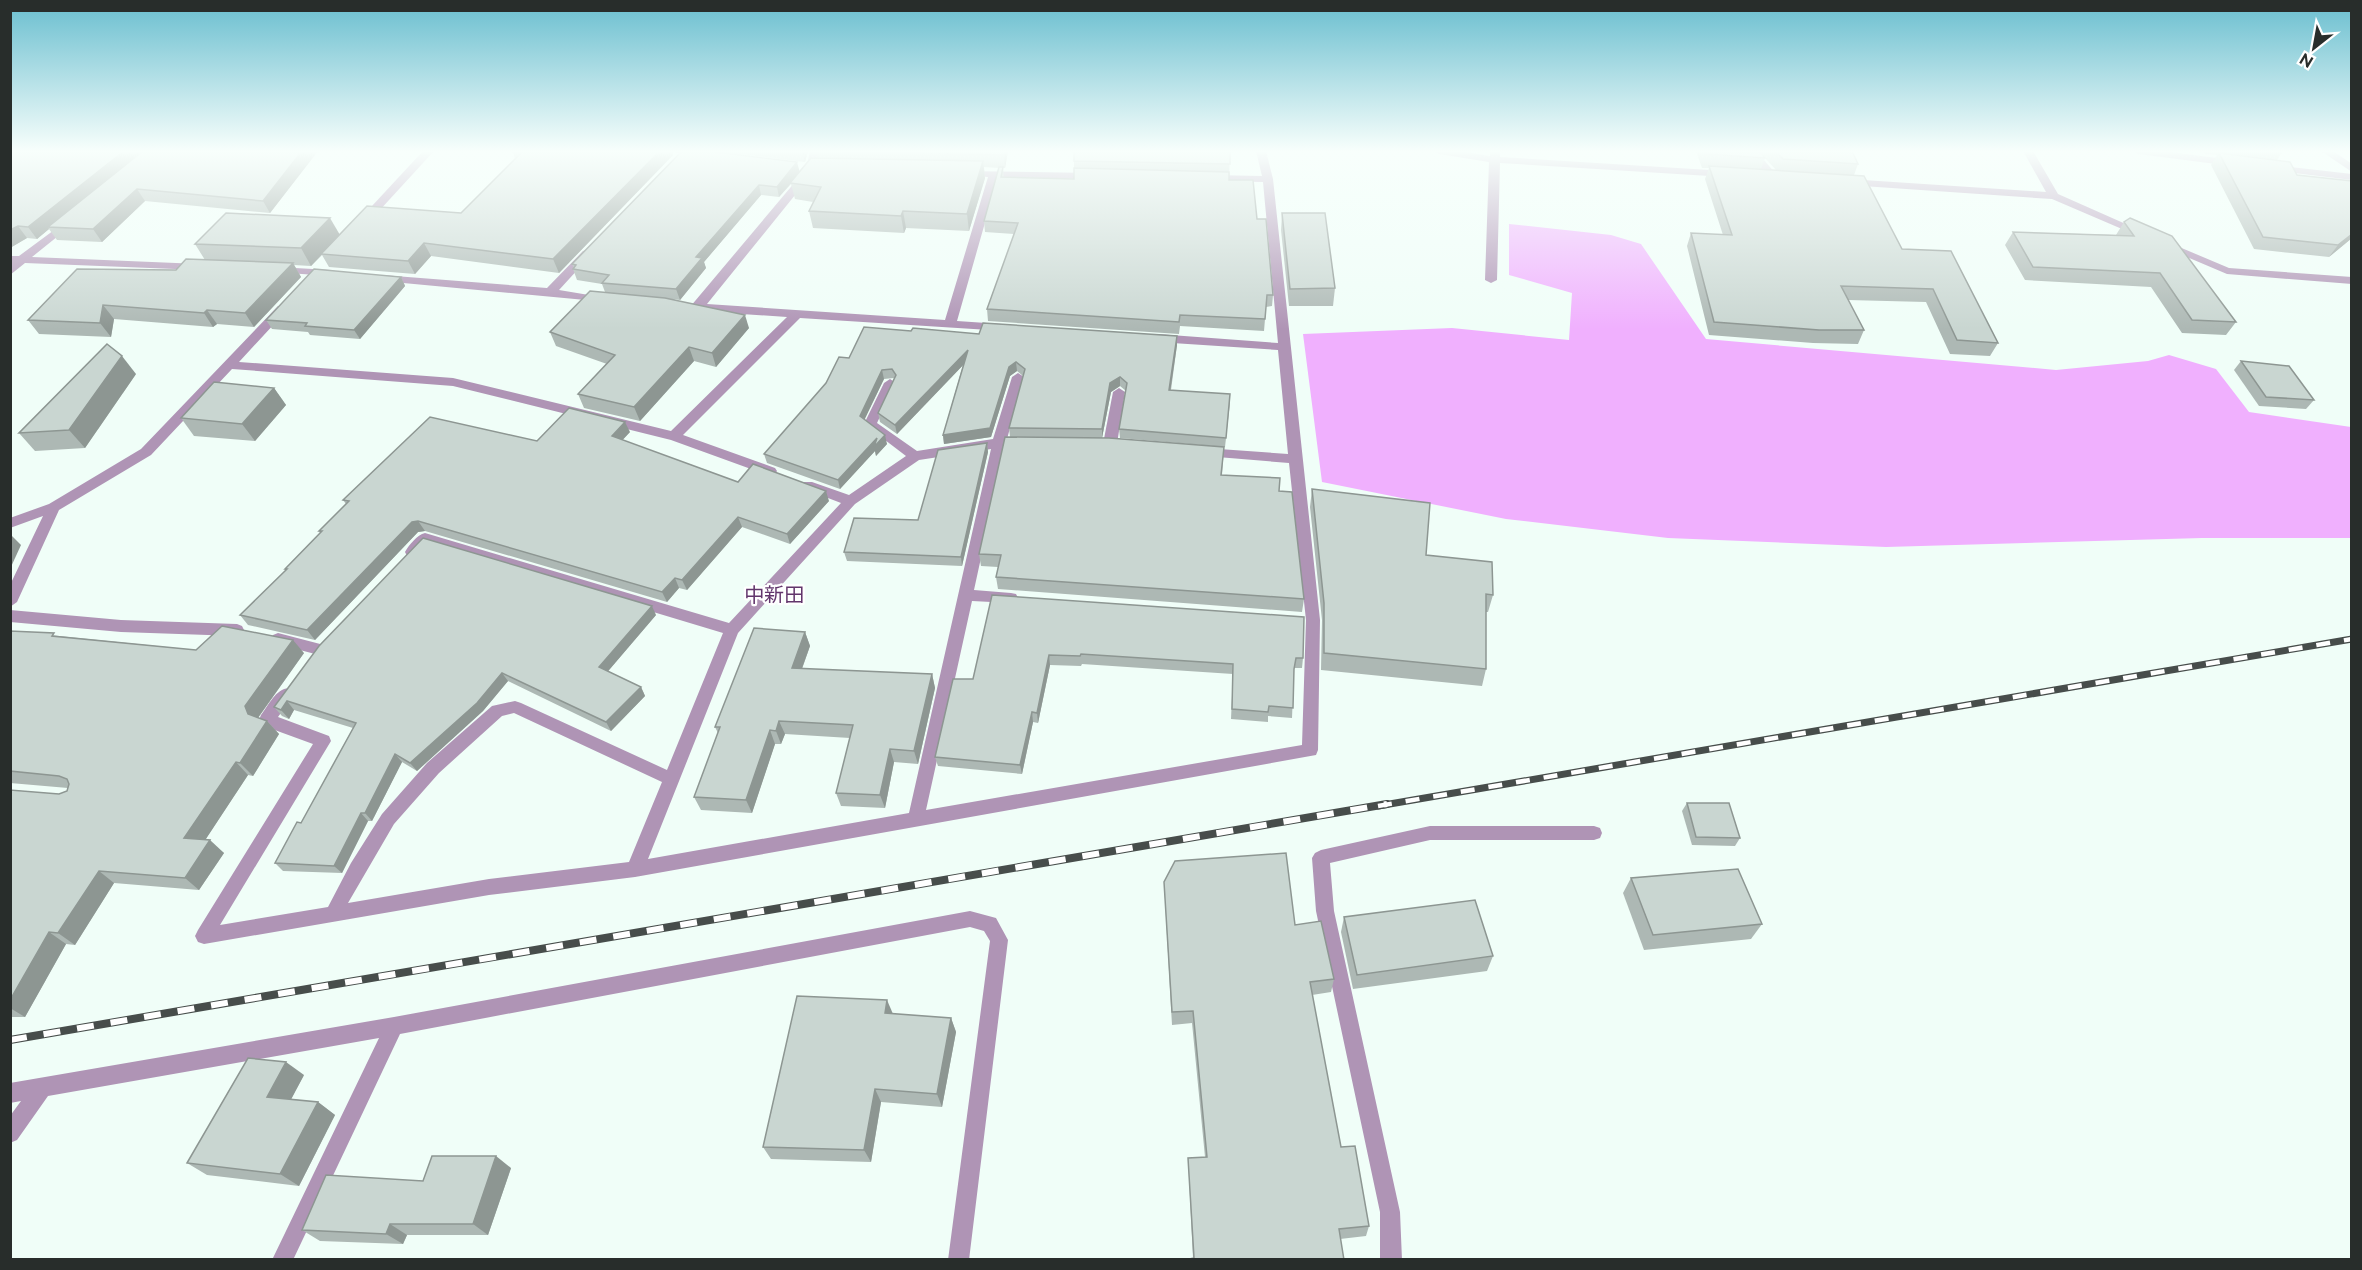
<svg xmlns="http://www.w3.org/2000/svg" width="2362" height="1270" font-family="Raleway,'Noto Sans JP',sans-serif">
<rect width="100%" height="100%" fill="#f0fef8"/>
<path fill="#f0b0fe" d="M1509,224L1611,235L1641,244L1706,339L2056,370L2148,361L2169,355L2216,369L2249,412L2351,427V538H2202L1886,547L1668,538L1506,519L1322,482L1303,334L1452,328L1569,340L1572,293L1509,275Z"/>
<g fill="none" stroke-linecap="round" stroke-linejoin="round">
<g fill="#af94b5" fill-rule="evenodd">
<path d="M423,151H434L367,224H359V220Z"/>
<path d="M670,151H694L704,155L699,158Z"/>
<path d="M810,151H820L816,169L707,304L945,320L988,177L961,175V171L1094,173L1099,176L1094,179L998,177L957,321L1001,324L1005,325V331L800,318L683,435L775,468L777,471L775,474H765L671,440L453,386L232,369L151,455L59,510L17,602L10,607V585L43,516L10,528V518L49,504L141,449L278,306H286L288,309L239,362L453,378L671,431L787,317L696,311L690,307L806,169Z"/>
<path d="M1256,151H1266L1273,179L1320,620L1318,750L1316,755L635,877L489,895L204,944L198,942L195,936L198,930L313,744L261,725L259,720L261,715C269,705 278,684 293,689L295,693L278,717L329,736L331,741L220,925L328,907L351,863L382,814L427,763L492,706L515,701L521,703L667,770L723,633L428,544L417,556H407L405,552C409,545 417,535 425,533L729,623L841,503L802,488L800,485L802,482H812L849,495L906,456L864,424L884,383L890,379L896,383L877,423L917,451L993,439L1012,377L1018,373L1024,377L1007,439H1022L1029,443L1022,447H1005L974,590L1011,593L1016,594L1018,598L1016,602L1011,603L972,601L926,810L1302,745L1306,620L1289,463L1205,456L1198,452L1205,448L1288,454L1278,350L1157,342L1151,338L1157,334L1278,343L1263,182L1211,181L1206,178L1211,175L1262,176ZM991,449L909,813L648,859L738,633L855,504L919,460ZM514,713L662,782L629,862L489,879L348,903L394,824L439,773L502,716Z"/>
<path d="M1434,151H1459L1490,156V151H1500V157L1726,171L1731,174L1726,177L1500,163L1497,280L1491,283L1485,280L1489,162L1439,154Z"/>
<path d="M1745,151H1756L1777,175V179H1769Z"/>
<path d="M2023,151H2033L2058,194L2146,233L2140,236L2136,235L2052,199L1848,185L1843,182L1848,179L2046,192Z"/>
<path d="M2133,151H2163L2232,160L2237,163L2232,166L2138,154Z"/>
<path d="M2321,151H2333L2352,164V172Z"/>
<path d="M2274,165L2352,174V180L2270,170V166Z"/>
<path d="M69,219L74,222L73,224L32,257L200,264L206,267L200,270L25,263L10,275L12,263L10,262V256H19Z"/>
<path d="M2165,241L2229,268L2352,277V284L2227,274L2161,246L2159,244Z"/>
<path d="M587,250L591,251V255L559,290L607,298V302L382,281L376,278L382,275L547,288L583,251Z"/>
<path d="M277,267L331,270L337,273L331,276L273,272V268Z"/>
<path d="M1119,388L1125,392L1117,444L1110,448L1103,444L1113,392Z"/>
<path d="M10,610L121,620L237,624L242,626L244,630L242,634L237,636L121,632L10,622Z"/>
<path d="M278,633L324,645L327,649L324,653L319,655L273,643L270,639L273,635Z"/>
<path d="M1430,826H1594L1600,828L1602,833L1600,838L1594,840H1430L1330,863L1334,911L1400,1212L1402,1260H1380V1212L1316,911L1312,858L1315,853L1321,850Z"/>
<path d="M970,911L996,918L1008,940L969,1260H948L990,941L984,931L970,927L400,1034L293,1260H272L379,1038L48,1096L17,1140L10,1143V1116L21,1101L10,1103V1083L394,1017Z"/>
</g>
<defs>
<path id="rail-far1" d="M1378,806L2352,639"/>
<path id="rail" d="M10,1040L1387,804"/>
</defs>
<use href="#rail-far1" stroke="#474d4b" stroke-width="7"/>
<use href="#rail" stroke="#474d4b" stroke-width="8"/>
<use href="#rail-far1" stroke="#fff" stroke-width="4.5" stroke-dasharray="14" stroke-linecap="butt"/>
<use href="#rail" stroke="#fff" stroke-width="6" stroke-dasharray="17" stroke-linecap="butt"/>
</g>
<g fill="#adb8b4" fill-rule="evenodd">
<path d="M10,151H318L270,213L145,201L102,242L57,240L49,229L37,239L27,238L10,248Z"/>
<path d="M682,151L799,172L818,158L817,151H1008L1005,168H1003L1004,177L1074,179V151H1230L1229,180L1257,219L1273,295L1272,306L1266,307L1264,331L1180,326L1179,334L988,321L987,309L1014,234L985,232L984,221L999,168L984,167L985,178L969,231L906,228L904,233L813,228L809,211L813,202L795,199L791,184L779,197L761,195L704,262L706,268L680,300L673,299L749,328L716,367L694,361L640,421L584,408L578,394L607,364L556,346L550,332L605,292L602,284L577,280L573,269L574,268L572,264Z"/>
<path d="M717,151H808L805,162Z"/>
<path d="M1696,151H1852L1858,164L1854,175L1902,249L1998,343L1990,356L1950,354L1926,302L1848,300L1864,330L1858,344L1813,343L1709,335L1687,246L1691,233L1723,235L1705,179L1709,168H1702ZM1765,158L1776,170L1761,169Z"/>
<path d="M2204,151H2283L2277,160L2297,175L2352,181V238L2329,257L2254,249L2211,165L2217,155L2205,154Z"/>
<path d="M513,152L673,155L559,273L431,256L415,274L329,267L322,255L311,266L294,265L301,277L254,327L217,324L213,327L114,319L111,337L39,334L28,320L205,260L195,244L340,234L461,213L515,159Z"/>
<path d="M1282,213L1335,288L1333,306H1289L1281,230Z"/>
<path d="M2124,222L2236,322L2226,335L2182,333L2151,287L2025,280L2005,245L2013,232L2116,235Z"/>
<path d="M401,277L405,286L360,339L310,335L308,332L272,329L266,320Z"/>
<path d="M911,331L979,334L1177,336V345L1171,390L1230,403L1225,447L1120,438L1119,429L1126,391L1120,386L1111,392L1102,438L1224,447L1222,475L1279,491L1304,599L1302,612L998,589L996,577L998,567L981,566L979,554L1010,437L1009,428L1023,376L1017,371L1010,376L991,437L944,444L943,435L963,365L897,434L880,422L878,413L894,378L884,379L864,419L887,444L876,456L875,451L840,489L767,463L764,454L849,358Z"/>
<path d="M2241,361L2314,400L2306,409L2259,406L2234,370Z"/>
<path d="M136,374L85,448L35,451L19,433Z"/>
<path d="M274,388L286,405L255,441L194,436L181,418Z"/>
<path d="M630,432L622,440L738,482L829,501L790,544L742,527L687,590L679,588L667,602L425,531L418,532L315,640L248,625L240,615L286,570L285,569L320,533L319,531L346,504L343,500L537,441Z"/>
<path d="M987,443L988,452L962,566L847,561L844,552L918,520Z"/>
<path d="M1312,489L1426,555L1493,595L1488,612H1486V669L1482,686L1321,670L1322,620L1310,507Z"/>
<path d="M992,595L1303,658L1302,668H1294L1292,718L1268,716V722L1231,719L1233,674L1082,664L1081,666L1050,665L1038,723L1033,722L1022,774L938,766L935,757L973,679Z"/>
<path d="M656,615L608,671L641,687L645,696L611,731L508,681L483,711L417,771L402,762L372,821H368L342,873L283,871L275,863L301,823L353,728L294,710L289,719L282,716L274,707L319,646Z"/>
<path d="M10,631L196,650L304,653L258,718L267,721L279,734L253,776L248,775L205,840L224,853L199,890L114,883L75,945L66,944L25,1017H10V790L59,794L67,791L68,788L10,783Z"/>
<path d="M805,632L810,646L802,669L932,674L935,688L918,764L894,762L885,808L841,806L836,793L850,738L785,734L781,744H775L752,813L701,810L694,797L718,733L715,727Z"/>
<path d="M1687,803L1740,838L1735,846L1692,845L1682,811Z"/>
<path d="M1631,878L1762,924L1751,939L1644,950L1623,893Z"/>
<path d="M1164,882L1295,925L1334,979L1331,992L1312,995L1341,1147L1369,1226L1366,1236L1340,1239L1193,1258L1188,1158L1205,1157L1192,1023L1172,1025Z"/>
<path d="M1344,917L1493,956L1487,971L1353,989L1341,932Z"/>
<path d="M893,1014L951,1018L956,1032L942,1107L881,1102L871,1162L771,1159L763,1147Z"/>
<path d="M304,1075L291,1099L318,1102L335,1115L299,1186L207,1175L187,1163Z"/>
<path d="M511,1168L488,1235H407L403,1244L320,1241L302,1230L423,1181Z"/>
</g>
<g fill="#8d9692">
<path d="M124,151H147L48,227L49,229L37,239L28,227Z"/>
<path d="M302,151H318L270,213L263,201Z"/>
<path d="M660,151H672L673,155L559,273L553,259Z"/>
<path d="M802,151H808L805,162Z"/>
<path d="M1005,151H1008L1005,168L1004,155Z"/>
<path d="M983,161L985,178L969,231L967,214Z"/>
<path d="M797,162L800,173L779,197L777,187Z"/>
<path d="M759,185L761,195L704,262L706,268L680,300L676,289L696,257Z"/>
<path d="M137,189L145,201L102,242L93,229Z"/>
<path d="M903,211L906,228L904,233L901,216Z"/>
<path d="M330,218L340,235L311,266L301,248Z"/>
<path d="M18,226L27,238L10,248V230Z"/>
<path d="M2352,234V238L2329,257L2338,245Z"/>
<path d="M424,243L431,256L415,274L408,261Z"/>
<path d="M293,263L301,277L254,327L245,313Z"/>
<path d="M401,277L405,286L360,339L354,330Z"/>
<path d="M103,305L114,319L111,337L100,323Z"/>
<path d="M207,310L217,324L213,327L204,313Z"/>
<path d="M745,315L749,328L716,367L712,353Z"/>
<path d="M1177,336V345L1169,399V390Z"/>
<path d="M689,347L694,361L640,421L634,407Z"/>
<path d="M968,350L969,359L897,434L895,425Z"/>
<path d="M122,356L136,374L85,448L69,430Z"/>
<path d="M1016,362L1017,371L1010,376L991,437L944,444L943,435L1009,367Z"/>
<path d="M882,370L884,379L862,425L860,416Z"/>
<path d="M1120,377V386L1111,392L1102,438V429L1110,383Z"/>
<path d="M274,388L286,405L255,441L242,424Z"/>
<path d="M625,422L630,432L617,446L612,436Z"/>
<path d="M885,435L887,444L876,456L875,451L840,489L838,480L877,438Z"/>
<path d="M987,443L988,452L962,566L961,557Z"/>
<path d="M826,491L829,501L790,544L787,534Z"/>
<path d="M738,517L742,527L687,590L682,580Z"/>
<path d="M418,521L425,531L418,532L315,640L307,630L412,522Z"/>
<path d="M10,534L21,545L10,569Z"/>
<path d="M675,578L679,588L667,602L662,592Z"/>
<path d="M652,606L656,615L604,676L599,667Z"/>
<path d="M805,632L810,646L797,682L792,668Z"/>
<path d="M293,640L304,653L257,719L248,714L245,706Z"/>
<path d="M1049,655L1050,665L1038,723L1037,713Z"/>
<path d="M502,673L508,681L483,711L417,771L410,763Z"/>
<path d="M932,674L935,688L918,764L914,751Z"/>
<path d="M641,687L645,696L611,731L606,722Z"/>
<path d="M287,701L294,710L289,719L281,710Z"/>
<path d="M1032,712L1033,722L1022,774L1020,765Z"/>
<path d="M267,721L279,734L253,776L240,763Z"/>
<path d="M779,721L785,734L781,744L776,731Z"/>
<path d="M770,730L775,744L752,813L746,800Z"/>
<path d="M890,749L894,762L885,808L880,795Z"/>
<path d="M395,754L402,762L372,821L365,813Z"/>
<path d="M236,762L248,775L198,851L184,838Z"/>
<path d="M361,813L368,821L342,873L334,866Z"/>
<path d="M210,840L224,853L199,890L185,878Z"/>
<path d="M99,871L114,883L75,945L58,933Z"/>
<path d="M49,932L66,944L25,1017L10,1008V1000Z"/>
<path d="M887,1000L893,1014L885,1013Z"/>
<path d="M951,1018L956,1032L942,1107L937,1094Z"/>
<path d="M286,1062L304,1075L286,1109L267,1097Z"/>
<path d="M875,1089L881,1102L871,1162L864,1150Z"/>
<path d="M318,1102L335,1115L299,1186L280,1174Z"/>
<path d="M496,1156L511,1168L488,1235L473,1224Z"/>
<path d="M390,1224L407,1235L403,1244L386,1234Z"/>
</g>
<g fill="#c9d6d1" stroke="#8d9692" stroke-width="1.5">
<path d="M10,151H124L28,227L18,226L10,230Z"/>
<path d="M143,151H302L263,201L137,189L93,229L48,227Z"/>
<path d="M514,151H660L553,259L424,243L408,261L321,254L367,206L461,213L521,153L513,152Z"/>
<path d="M682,151H708L797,162L777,187L759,185L696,257L702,258L676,289L602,283L609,275L573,269L576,265L572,264Z"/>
<path d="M825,151H1005L1004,155Z"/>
<path d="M1074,151H1230V164L1074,161Z"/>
<path d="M1705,151H1759L1765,158L1706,154Z"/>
<path d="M1775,151H1852L1858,164L1783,159Z"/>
<path d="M2219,153L2290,162L2297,175L2352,181V234L2338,245L2263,237Z"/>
<path d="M811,158L983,161L967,214L903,211L901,216L809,211L821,187L790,183Z"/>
<path d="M1709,166L1864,176L1902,249L1951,251L1998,343L1957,340L1933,289L1841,286L1864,330H1819L1714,322L1691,233L1732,235Z"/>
<path d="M999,167H1003L1001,177L1074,179V168L1229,172V180H1253L1257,219H1266L1273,295H1267L1265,319L1180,315L1179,322L987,309L1018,223L984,221Z"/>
<path d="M226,213L330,218L301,248L195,244Z"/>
<path d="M1282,213H1325L1335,288L1290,289Z"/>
<path d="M2130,218L2172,236L2236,322L2192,320L2160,273L2033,267L2013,232L2134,236L2124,222Z"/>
<path d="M186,259L293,263L245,313L207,310L204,313L103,305L100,323L28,320L77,269L176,270Z"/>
<path d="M314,269L401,277L354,330L305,326L307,323L266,320Z"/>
<path d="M590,291L665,298L745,315L712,353L689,347L634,407L578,394L615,355L550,332Z"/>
<path d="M983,323L1177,336L1169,390L1230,394L1226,438L1119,429L1127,383L1120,377L1110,383L1102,429L1009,428L1025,369L1016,362L1009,367L990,428L943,435L968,350L895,425L878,413L896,375L892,369L882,370L860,416L885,435L874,447L877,438L838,480L764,454L826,383L839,357L849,358L864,327L911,331L913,328L979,334Z"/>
<path d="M107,344L122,356L69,430L19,433Z"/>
<path d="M2241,361L2289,366L2314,400L2266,397Z"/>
<path d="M214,382L274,388L242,424L181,418Z"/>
<path d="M569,408L625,422L612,436L738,482L753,464L826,491L787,534L738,517L682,580L675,578L662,592L418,521L412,522L307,630L240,615L287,569H285L322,531H319L349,501L343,500L430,417L537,441Z"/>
<path d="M1005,437L1109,438L1224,447L1221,475L1280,478L1279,491L1292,492L1304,599L996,577L1001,555L979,554Z"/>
<path d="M987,443L961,557L844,552L854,518L918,520L938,450Z"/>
<path d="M1312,489L1430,503L1426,555L1492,562L1493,595L1486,594V669L1324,653V603Z"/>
<path d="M423,538L652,606L599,667L641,687L606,722L502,673L477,703L410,763L395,754L365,813H361L334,866L275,863L297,822L301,823L356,723L287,701L281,710L274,707L319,646Z"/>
<path d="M992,595L1304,617L1303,658H1296L1294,669L1293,708L1269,706L1268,712L1232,709L1233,664L1081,654L1080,656L1049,655L1037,713L1032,712L1020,765L935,757L953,679H973Z"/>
<path d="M222,626L293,640L245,706L248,714L267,721L240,763L236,762L184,838L210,840L185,878L99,871L58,933L49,932L10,1000V790L59,794L67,791L69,784L67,779L59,776L10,771V631L54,633L52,636L196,650Z"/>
<path d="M754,628L805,632L792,668L932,674L914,751L890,749L880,795L836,793L853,725L779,721L776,731L770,730L746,800L694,797L720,727H715Z"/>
<path d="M1687,803H1729L1740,838L1696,837Z"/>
<path d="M1286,853L1295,925L1321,921L1334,979L1310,982L1341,1147L1355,1146L1369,1226L1339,1229L1344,1260H1184L1194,1258L1188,1158L1207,1157L1193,1011L1172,1012L1164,882L1175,861Z"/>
<path d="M1738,869L1762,924L1653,935L1631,878Z"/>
<path d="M1475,900L1493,956L1357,975L1344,917Z"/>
<path d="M797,996L887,1000L885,1013L951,1018L937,1094L875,1089L864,1150L763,1147Z"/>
<path d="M248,1058L286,1062L267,1097L318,1102L280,1174L187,1163Z"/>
<path d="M432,1156H496L473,1224H390L386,1234L302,1230L326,1175L423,1181Z"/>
</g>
<linearGradient id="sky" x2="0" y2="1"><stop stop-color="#69becf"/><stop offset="0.46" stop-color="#f8fffc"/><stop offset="1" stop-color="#f8fffc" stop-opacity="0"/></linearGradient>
<rect width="2362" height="329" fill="url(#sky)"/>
<g text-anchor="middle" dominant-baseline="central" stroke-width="4.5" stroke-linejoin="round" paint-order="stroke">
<g font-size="20" fill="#62366c" stroke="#fff">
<text x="774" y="595">中新田</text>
</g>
</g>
<rect width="2362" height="1270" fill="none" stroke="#282d2b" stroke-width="24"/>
<g transform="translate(2314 48) rotate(211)" stroke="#ffffff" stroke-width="4.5" paint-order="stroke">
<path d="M0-4.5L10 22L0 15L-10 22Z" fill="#282d2b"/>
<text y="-9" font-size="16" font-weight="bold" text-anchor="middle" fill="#282d2b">N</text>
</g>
</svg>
